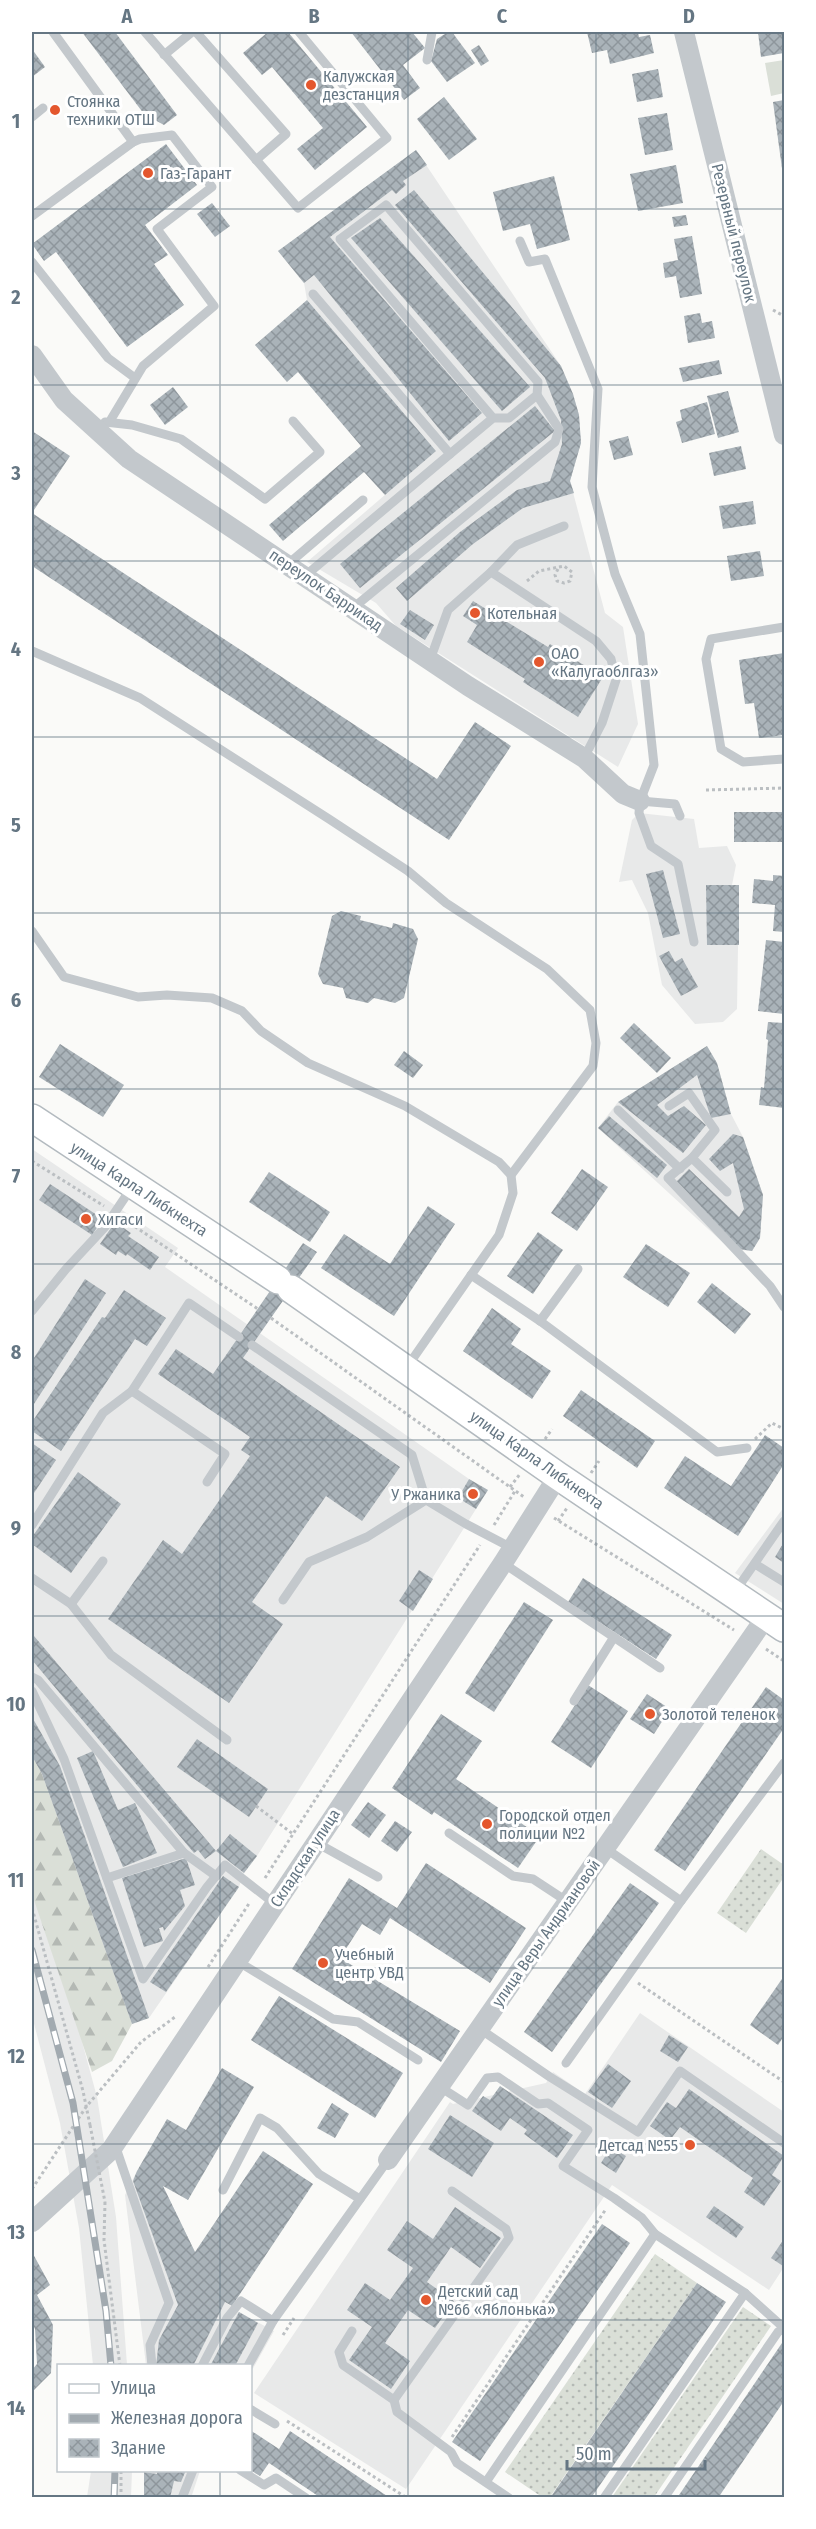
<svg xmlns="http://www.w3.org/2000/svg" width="816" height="2529" font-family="'Fira Sans Condensed',sans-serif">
<defs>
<pattern id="grass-dots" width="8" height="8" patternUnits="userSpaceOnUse" patternTransform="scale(1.5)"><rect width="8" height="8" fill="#dadfd7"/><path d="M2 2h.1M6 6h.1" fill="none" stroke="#b4b9b4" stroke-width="1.8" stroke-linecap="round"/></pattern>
<pattern id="forest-firs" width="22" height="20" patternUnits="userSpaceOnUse" patternTransform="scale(1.5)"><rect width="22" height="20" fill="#dadfd7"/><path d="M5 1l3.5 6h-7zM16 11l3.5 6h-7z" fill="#b4b9b4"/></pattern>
<pattern id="building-cross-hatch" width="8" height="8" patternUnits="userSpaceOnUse" patternTransform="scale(1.5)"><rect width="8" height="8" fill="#aab3b9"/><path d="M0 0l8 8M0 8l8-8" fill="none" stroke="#8e969c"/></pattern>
</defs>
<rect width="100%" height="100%" fill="#fafaf8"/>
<g fill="#e8e9e9">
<path d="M416,150L561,366L573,394L579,415L581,443L570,481L605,613L623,627L638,724L618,767L396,626L376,603L307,562L436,451L307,300L304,283L278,251Z"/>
<path d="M639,813L694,819L699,848L727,846L736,865L732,885H739L737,1009L723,1022L695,1024L662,985L648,913L632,880L619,882L632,820Z"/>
<path d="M707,1046L717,1063L731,1114L743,1137L763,1195L760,1238L752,1251L730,1249L598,1128L618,1102Z"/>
<path d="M32,1149L178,1248L165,1267L469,1479L458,1498L476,1509L257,1856L244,1873L239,1887L149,2018L132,2024L42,1774L32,1756Z"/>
<path d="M784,1507V1604L735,1573Z"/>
<path d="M32,1871L49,1920L97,2097L116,2217L127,2365H93L79,2228L60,2123L32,2016Z"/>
<path d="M640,2013L784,2112V2267L769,2290L612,2185L406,2489L254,2393L450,2102L453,2104L546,2083L553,2072L585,2094Z"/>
<path d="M137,2171L163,2186L195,2252L225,2302L239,2312L274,2331L251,2372L250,2366L146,2365L125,2195Z"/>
<path d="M91,2471H132L131,2497H87Z"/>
<path d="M144,2471H200L191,2498L144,2497Z"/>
</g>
<g fill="url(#grass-dots)">
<path d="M761,1849L784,1865V1877L746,1933L717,1913Z"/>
<path d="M655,2254L697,2283L550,2497H542L505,2472Z"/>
<path d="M743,2307L771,2326L654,2497H612Z"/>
</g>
<path fill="url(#forest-firs)" d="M32,1756L42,1774L132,2024L112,2061L92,2072L32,1894Z"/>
<path fill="#dadfd7" d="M784,60V93L771,96L765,63Z"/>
<g fill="url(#building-cross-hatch)">
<path d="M82,32H115L177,115L164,125L144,114Z"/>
<path d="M268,32H288L367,127L315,170L297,149L323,128L272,67L262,75L243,53Z"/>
<path d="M351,32H412L425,48L403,65L420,88L404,100Z"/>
<path d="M448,32H452L475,63L447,82L431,61L437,39Z"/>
<path d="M587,32H638L639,37L650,35L654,53L610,64L607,50L592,53Z"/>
<path d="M758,32H784V53L761,57Z"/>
<path d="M479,45L489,61L481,66L471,50Z"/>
<path d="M32,49L45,67L32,77Z"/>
<path d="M658,69L663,97L637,102L632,74Z"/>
<path d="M444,97L477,139L449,160L417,119Z"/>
<path d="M784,100V176H783L773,102Z"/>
<path d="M667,113L673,150L645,155L638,118Z"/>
<path d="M166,144L197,185L145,225L168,255L154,264L184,305L127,347L56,252L44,261L32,244Z"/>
<path d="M416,150L427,165L403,181L406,185L396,194L392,190L330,237L482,413L449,441L314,275L304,283L278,251Z"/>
<path d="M676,165L683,203L638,211L630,174Z"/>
<path d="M554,176L570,240L537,249L530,224L503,231L493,192Z"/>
<path d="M414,190L561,366L573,394L579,415L581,443L570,481L574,493L523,508L473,544L407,601L396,588L460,532L517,490L550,481L562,444L561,420L545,378L395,205Z"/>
<path d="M212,203L230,226L215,237L197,214Z"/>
<path d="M686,215L688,225L674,227L672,217Z"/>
<path d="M380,218L530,387L502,411L351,238Z"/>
<path d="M692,236L702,294L680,298L676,276L665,278L663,263L678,260L674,239Z"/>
<path d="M307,300L436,451L385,495L364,472L283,541L269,525L361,446L298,372L287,382L255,345Z"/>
<path d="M700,313L702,323L712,321L715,338L688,343L684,316Z"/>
<path d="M719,360L722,374L683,382L679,368Z"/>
<path d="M173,387L188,407L165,425L150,405Z"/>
<path d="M728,391L739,432L718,438L707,396Z"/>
<path d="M707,402L715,434L682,443L676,422L682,420L680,410Z"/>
<path d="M535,406L555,431L360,588L340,564Z"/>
<path d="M32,431L70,456L32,513L437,779L475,722L511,746L449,840L32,566Z"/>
<path d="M628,436L633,455L614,460L609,441Z"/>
<path d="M741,446L746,469L714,476L709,453Z"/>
<path d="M753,501L756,524L723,529L719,506Z"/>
<path d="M760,551L764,576L731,581L727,556Z"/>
<path d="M473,601L548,647L550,644L603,677L578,717L523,682L525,679L467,642L477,625L463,616Z"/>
<path d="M410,610L434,625L425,640L400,624Z"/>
<path d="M784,653V735L759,738L754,703L745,704L739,660Z"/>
<rect x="734" y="812" width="50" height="30"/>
<path d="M663,870L680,934L663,938L646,874Z"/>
<path d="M773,875L784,876V932L773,931L775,905L752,903L754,879L773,881Z"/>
<path d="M706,885H739V945H707Z"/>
<path d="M341,911L361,916L360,920L392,928L393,923L413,929L418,939L404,998L395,1003L374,998L368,1003L346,998L343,988L323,984L318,974L332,916Z"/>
<path d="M766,940L784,942V1014L758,1011Z"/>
<path d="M669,951L675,962L682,958L698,987L681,996L659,956Z"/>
<path d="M768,1022L784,1023V1108L759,1105L761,1087L764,1088L768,1040L766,1039Z"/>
<path d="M634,1023L671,1058L657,1073L620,1038Z"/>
<path d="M60,1044L124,1085L103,1117L39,1077Z"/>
<path d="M707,1046L717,1063L731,1114L711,1118L697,1075L657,1105L668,1116L684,1106L706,1125L683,1153L618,1102Z"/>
<path d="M404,1051L423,1065L413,1078L394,1065Z"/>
<path d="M609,1116L667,1165L657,1178L598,1128Z"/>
<path d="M733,1134L743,1137L763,1195L760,1238L752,1251L739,1249L676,1182L689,1169L739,1217L744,1209L733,1163L720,1171L709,1159Z"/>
<path d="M582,1169L608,1187L577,1231L551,1213Z"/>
<path d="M269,1172L330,1212L310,1242L249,1202Z"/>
<path d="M50,1184L103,1219L92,1235L39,1200Z"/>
<path d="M428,1206L455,1224L394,1316L321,1268L344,1234L390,1264Z"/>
<path d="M115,1222L131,1233L128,1236L159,1257L150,1270L127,1254L126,1256L118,1251L116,1255L100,1244Z"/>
<path d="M538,1232L563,1250L533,1294L507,1276Z"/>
<path d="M303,1243L317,1252L243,1358L400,1467L362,1521L326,1496L252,1602L283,1624L229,1703L108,1619L163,1540L182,1554L250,1456L241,1450L250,1437L158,1374L176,1349L213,1374Z"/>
<path d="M646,1244L690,1273L668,1307L623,1277Z"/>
<path d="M85,1279L106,1293L32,1407V1361Z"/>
<path d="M712,1283L751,1314L735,1334L697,1302Z"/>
<path d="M124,1290L166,1318L147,1346L135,1339L61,1451L32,1431V1422L102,1317L105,1318Z"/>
<path d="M492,1308L521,1329L511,1344L551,1371L532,1399L463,1351Z"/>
<path d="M581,1390L655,1441L637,1468L563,1416Z"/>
<path d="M765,1435L784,1448V1464L738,1536L664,1488L685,1456L731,1486Z"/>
<path d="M32,1443L56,1460L32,1496Z"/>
<path d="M78,1472L121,1504L71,1573L32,1544V1537Z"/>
<path d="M469,1479L488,1490L476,1509L458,1498Z"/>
<path d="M784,1542V1563L775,1557Z"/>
<path d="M419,1570L433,1579L413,1611L399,1601Z"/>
<path d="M583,1578L672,1635L656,1659L568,1602Z"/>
<path d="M524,1602L553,1620L494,1712L465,1693Z"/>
<path d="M32,1632L34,1636L216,1851L205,1859L198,1850L194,1853L32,1660Z"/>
<path d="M588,1685L628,1711L591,1768L551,1742Z"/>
<path d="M766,1687L784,1700V1728L685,1871L654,1850Z"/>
<path d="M647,1694L670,1709L654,1734L630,1719Z"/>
<path d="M441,1714L482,1741L456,1779L540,1836L518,1868L434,1812L432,1815L392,1788Z"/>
<path d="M32,1717L60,1766L149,2018L132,2024L42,1774L32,1756Z"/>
<path d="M197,1739L268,1789L249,1817L177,1767Z"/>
<path d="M93,1751L118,1810L135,1803L157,1853L123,1867L77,1758Z"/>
<path d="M368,1802L386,1815L369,1838L351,1825Z"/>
<path d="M395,1821L412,1832L397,1852L381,1841Z"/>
<path d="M230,1834L257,1856L244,1873L216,1851Z"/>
<path d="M186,1858L195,1885L180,1890L185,1906L164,1931L163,1927L159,1928L163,1941L144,1947L122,1878Z"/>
<path d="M426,1863L526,1928L490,1983L390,1918L380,1935L362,1924L340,1958L460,2031L441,2062L292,1969L349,1878L397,1908Z"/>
<path d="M223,1876L239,1887L166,1992L150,1982Z"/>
<path d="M630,1883L659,1903L552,2052L524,2032Z"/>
<path d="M784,1976V2036L778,2045L750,2025Z"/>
<path d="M279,1996L403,2073L375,2118L251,2040Z"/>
<path d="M669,2035L688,2047L678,2062L660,2051Z"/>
<path d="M608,2064L631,2081L612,2108L588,2092Z"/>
<path d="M222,2068L254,2087L188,2200L163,2186L195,2252L263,2151L313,2184L232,2306L225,2302L193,2366H156L159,2340L178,2305L133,2181L137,2171L167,2119L186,2130Z"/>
<path d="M500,2086L573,2135L557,2158L524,2134L527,2130L510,2118L501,2131L472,2111L483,2096L490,2100Z"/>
<path d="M689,2089L784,2156L772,2175L781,2181L764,2206L744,2192L753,2178L680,2127L670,2140L650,2126L667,2102L676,2108Z"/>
<path d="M332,2103L349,2114L335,2138L317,2128Z"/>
<path d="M450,2115L494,2143L472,2177L428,2149Z"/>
<path d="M611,2147L626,2156L616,2173L601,2163Z"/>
<path d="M714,2206L744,2227L736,2238L706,2217Z"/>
<path d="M455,2207L501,2238L480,2268L451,2247L427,2282L454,2301L435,2328L408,2310L385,2343L410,2361L391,2389L349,2360L372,2327L347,2310L365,2283L390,2300L413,2268L387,2250L407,2221L433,2239Z"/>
<path d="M602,2224L630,2243L480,2461L452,2442Z"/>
<path d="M784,2239V2264L783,2266L771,2258Z"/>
<path d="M32,2252L50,2285L37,2295L53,2325L51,2373L32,2392V2370L37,2364L35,2329L32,2323Z"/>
<path d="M697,2283L726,2302L591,2498H550Z"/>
<path d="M239,2312L258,2323L235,2366H210Z"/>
<path d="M784,2340V2401L718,2498H677Z"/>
<path d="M250,2430L279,2449L290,2431L390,2498H321L269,2463L260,2476L250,2470Z"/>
<path d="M158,2470H186L181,2482L174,2481L170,2498H144V2472L157,2474Z"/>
</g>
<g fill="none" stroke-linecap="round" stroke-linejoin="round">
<defs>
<g id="secondary">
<path d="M32,1118L278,1280"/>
<path d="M291,1289L558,1476L784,1628"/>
</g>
</defs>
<use href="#secondary" stroke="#b3babf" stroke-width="30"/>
<g stroke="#bbbfc2" stroke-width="3" stroke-dasharray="3 3" stroke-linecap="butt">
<path d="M773,310L784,316"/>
<path d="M527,581L539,571L564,566L572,572L570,581L564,583L557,581L555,575L558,569"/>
<path d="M706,790L784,788"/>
<path d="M32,1161L104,1206"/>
<path d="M125,1220L258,1309"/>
<path d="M271,1318L524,1497"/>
<path d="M545,1439L552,1429"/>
<path d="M755,1439L772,1423L784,1429"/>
<path d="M591,1473L599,1461"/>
<path d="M510,1487L520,1474"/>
<path d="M554,1518L734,1630"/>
<path d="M558,1521L567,1508"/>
<path d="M494,1525L515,1491"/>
<path d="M766,1649L784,1661"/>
<path d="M256,1806L293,1834L480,1545"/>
<path d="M265,1878L293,1834"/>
<path d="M32,1908L83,2091L90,2125"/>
<path d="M208,1967L250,1902"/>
<path d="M638,1983L784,2082"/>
<path d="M32,2189L86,2107L141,2042L175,2017"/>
<path d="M105,2202L104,2240L120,2366"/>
<path d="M283,2335L294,2318"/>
<path d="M287,2421L407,2498"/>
<path d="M452,2437L606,2209"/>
<path d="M121,2498V2470"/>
</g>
<g stroke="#c3c8cc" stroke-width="9">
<path d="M53,32L133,142"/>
<path d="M145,32L298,208L387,138L299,32"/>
<path d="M196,32L286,134L256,160"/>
<path d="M164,55L192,32"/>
<path d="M427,60L432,32"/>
<path d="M32,117L43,108"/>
<path d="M32,216L133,142L140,139L172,135L212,187L157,229L214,306L143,366L110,421"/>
<path d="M520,241L529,262L545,259L598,389L592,487L615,574L640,634L654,765L640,801L675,804L680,816"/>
<path d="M32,262L108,358L135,378"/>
<path d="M105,422L132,425L181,439L265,499L320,452L293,421"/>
<path d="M450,454L493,418L340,239L386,205L538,382L537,395L509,418H493"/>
<path d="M287,565L363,500"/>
<path d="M491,572L517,545L564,526"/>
<path d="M305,576L450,454L313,294"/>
<path d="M353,608L555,442L559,429L537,395"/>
<path d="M784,627L711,639L706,659L721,749L743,762L784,759"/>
<path d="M32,651L140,698L329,819L408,871L446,903L547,969L590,1010L596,1043L593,1066L511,1175"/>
<path d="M430,660L448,610L491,572L596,641L611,659L616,680L602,723L584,758"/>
<path d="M640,801L639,813L651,846L678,864L694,942"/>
<path d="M32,931L64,977L138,997L167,995L212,998L242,1011L261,1031L308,1063L405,1106L499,1162L511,1175L513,1193L499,1235L407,1367"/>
<path d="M669,1106L689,1093L715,1130L692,1158L727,1192"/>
<path d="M618,1110L680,1169"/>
<path d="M692,1158L668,1178L770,1286L784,1307"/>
<path d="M471,1275L540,1321L717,1452L747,1448"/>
<path d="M32,1311L66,1269L105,1227L132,1187"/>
<path d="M540,1321L578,1269"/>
<path d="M252,1345L412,1455L426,1500"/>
<path d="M207,1482L225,1454L132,1391L189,1303L239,1337"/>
<path d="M32,1525L103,1413L132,1391"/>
<path d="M503,1563L660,1668"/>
<path d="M755,1564L784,1582"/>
<path d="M32,1578L71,1604L103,1561"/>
<path d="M734,1593L784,1521"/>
<path d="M283,1600L309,1562L367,1537L426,1500L466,1524L512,1548"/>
<path d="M71,1604L111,1655L227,1740"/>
<path d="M32,1677L38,1680L184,1853L216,1876"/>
<path d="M32,1691L64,1759L143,1979L207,1887L225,1865L275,1904"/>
<path d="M574,1701L614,1637"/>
<path d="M449,1833L513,1876L533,1879L568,1902"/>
<path d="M315,1842L378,1877"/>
<path d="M605,1848L681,1901"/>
<path d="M107,1878L184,1853"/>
<path d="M237,1961L333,2019L358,2022L418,2060"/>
<path d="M480,2029L550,2077L638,2132L680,2071L784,2143"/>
<path d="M566,2063L681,1901L784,1763"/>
<path d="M440,2087L468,2105L487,2078L498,2077L538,2104L548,2103L588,2130L563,2166L614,2198L642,2218L655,2234L745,2293L784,2328"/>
<path d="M115,2145L169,2303L150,2345L152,2366"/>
<path d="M223,2190L260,2118L277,2128L319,2174L360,2199"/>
<path d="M352,2331L339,2352L343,2365L394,2400L397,2412L451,2452L457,2463L509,2498"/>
<path d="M202,2366L227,2318L241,2301L273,2321"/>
<path d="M248,2366L273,2321L388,2160"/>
<path d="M394,2400L509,2238L506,2229L452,2191"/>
<path d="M250,2409L275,2424"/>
<path d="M240,2470L264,2485L276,2478L306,2498"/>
<path d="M486,2482L655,2234"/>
<path d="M182,2498L193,2470"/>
<path d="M604,2498L745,2293"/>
<path d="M664,2498L778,2332L784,2328"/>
</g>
<g stroke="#c3c8cc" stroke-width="20">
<path d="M684,32L784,435"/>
<path d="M32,355L64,400L129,459L468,686L584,758L623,794L640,801"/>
<path d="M388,2160L766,1617"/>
<path d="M32,2222L111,2150L503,1563L558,1476"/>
</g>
<use href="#secondary" stroke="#fff" stroke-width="27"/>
<defs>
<g id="rail">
<path d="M32,1950L73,2103L106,2311L111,2366"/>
<path d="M114,2498L115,2470"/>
</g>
</defs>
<use href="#rail" stroke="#a2aab0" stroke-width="7"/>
<use href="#rail" stroke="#fff" stroke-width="4.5" stroke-dasharray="14" stroke-linecap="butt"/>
<path stroke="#bbbfc2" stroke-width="3" stroke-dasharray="3 3" stroke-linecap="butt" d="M90,2125L105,2202"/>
</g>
<path fill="none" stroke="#657683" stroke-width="1.5" stroke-opacity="0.55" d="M220,32V2366M408,32V2498M596,32V2498M32,209H784M32,385H784M32,561H784M32,737H784M32,913H784M32,1089H784M32,1264H784M32,1440H784M32,1616H784M32,1792H784M32,1968H784M32,2144H784M32,2320H784M220,2470V2498"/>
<g fill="#e4572e" stroke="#fff" stroke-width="2">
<circle cx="311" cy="85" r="6"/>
<circle cx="55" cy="110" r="6"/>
<circle cx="148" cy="173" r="6"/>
<circle cx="475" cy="613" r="6"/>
<circle cx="539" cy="662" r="6"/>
<circle cx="86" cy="1219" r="6"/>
<circle cx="473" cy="1494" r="6"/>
<circle cx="650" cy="1714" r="6"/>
<circle cx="487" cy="1824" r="6"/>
<circle cx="323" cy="1963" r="6"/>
<circle cx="690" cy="2145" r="6"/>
<circle cx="426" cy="2300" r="6"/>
</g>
<g text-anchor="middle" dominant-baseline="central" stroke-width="6" stroke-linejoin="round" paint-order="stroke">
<g font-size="16" fill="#657683" stroke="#fff" text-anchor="start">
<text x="323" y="76">Калужская<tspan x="323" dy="18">дезстанция</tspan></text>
<text x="67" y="101">Стоянка<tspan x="67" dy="18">техники ОТШ</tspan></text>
<text x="160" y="173">Газ-Гарант</text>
<text x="487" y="613">Котельная</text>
<text x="551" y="653">ОАО<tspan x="551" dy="18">«Калугаоблгаз»</tspan></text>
<text x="98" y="1219">Хигаси</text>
<text x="461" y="1494" text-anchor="end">У Ржаника</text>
<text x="662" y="1714">Золотой теленок</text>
<text x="499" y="1815">Городской отдел<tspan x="499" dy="18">полиции №2</tspan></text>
<text x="335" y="1954">Учебный<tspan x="335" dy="18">центр УВД</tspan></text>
<text x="678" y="2145" text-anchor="end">Детсад №55</text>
<text x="438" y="2291">Детский сад<tspan x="438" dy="18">№66 «Яблонька»</tspan></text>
</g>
<g font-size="16" fill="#657683" stroke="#fff">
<text transform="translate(734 233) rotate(76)">Резервный переулок</text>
<text transform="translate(326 590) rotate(34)">переулок Баррикад</text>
<text transform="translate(139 1189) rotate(33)">улица Карла Либкнехта</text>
<text transform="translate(537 1460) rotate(35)">улица Карла Либкнехта</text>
<text transform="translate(305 1858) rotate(-57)">Складская улица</text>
<text transform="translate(546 1933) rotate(-55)">улица Веры Андриановой</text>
</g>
</g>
<rect width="816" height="2529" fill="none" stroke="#ffffff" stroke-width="66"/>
<rect x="57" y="2364" width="195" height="108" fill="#ffffff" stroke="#c1c8cd" stroke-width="1.5"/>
<rect x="69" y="2384" width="30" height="9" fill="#ffffff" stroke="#c1c8cd" stroke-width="1.5"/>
<text x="111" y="2394" font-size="18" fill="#657683">Улица</text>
<rect x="69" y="2414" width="30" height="9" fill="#a2aab0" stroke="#c1c8cd" stroke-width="1.5"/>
<text x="111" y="2424" font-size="18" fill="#657683">Железная дорога</text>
<rect x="69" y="2439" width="30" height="18" fill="url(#building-cross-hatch)" stroke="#c1c8cd" stroke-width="1.5"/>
<text x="111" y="2454" font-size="18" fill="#657683">Здание</text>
<path d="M567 2460v9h138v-9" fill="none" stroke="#657683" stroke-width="3"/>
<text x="576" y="2460" font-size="18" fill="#657683" stroke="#ffffff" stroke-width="4.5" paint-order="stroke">50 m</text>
<rect x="33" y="33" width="750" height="2463" fill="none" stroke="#657683" stroke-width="2"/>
<g font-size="20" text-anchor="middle" font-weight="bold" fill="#657683">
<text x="127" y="23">A</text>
<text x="314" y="23">B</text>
<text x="502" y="23">C</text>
<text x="689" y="23">D</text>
<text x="16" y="128">1</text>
<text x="16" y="304">2</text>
<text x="16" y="480">3</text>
<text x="16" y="656">4</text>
<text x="16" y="832">5</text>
<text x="16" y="1007">6</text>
<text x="16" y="1183">7</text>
<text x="16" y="1359">8</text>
<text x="16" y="1535">9</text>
<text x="16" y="1711">10</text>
<text x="16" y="1887">11</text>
<text x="16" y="2063">12</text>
<text x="16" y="2239">13</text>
<text x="16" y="2415">14</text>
</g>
</svg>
